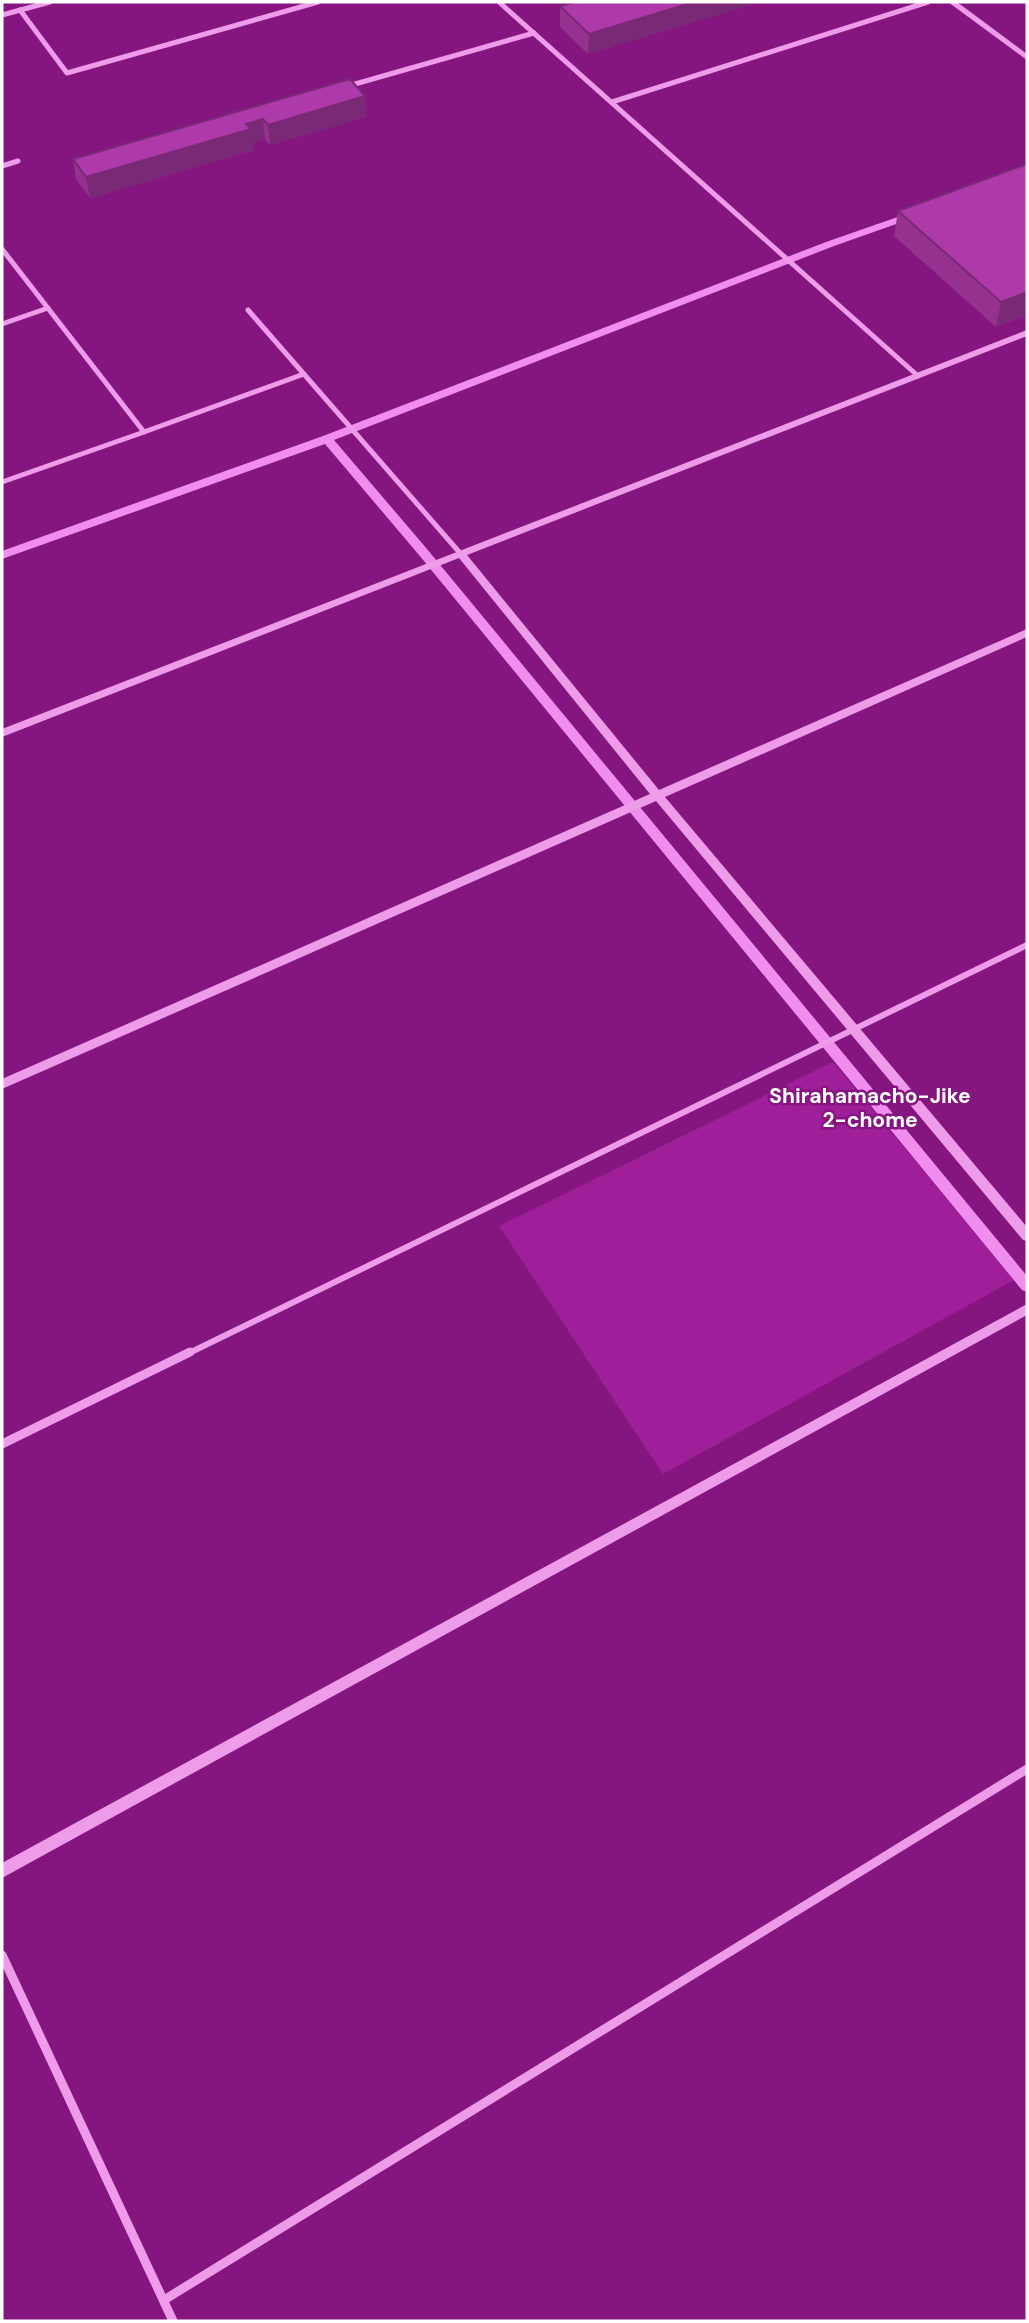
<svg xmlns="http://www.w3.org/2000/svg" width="1029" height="2323" font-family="'DM Sans',sans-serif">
<rect width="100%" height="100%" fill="#85167f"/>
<path fill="#9f1e99" d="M833,1062L1014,1280L663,1474L499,1226Z"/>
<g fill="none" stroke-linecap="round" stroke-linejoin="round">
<path fill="#f08ded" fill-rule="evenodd" d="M912,212L917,215L916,217L834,246L334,440L427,549L1027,1276V1292L1022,1290L419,555L325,444L2,559V551L323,436L826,242Z"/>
<g stroke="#ee9bea" stroke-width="5">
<path d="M499,2L918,376"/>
<path d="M20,10L67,73L318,2"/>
<path d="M2,15L50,2"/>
<path d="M348,86L534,33"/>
<path d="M612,102L928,2"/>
<path d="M2,166L18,161"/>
<path d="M2,249L144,432L304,374"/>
<path d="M248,310L460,553"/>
<path d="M2,324L48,308"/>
<path d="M2,482L144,432"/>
</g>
<path stroke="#ee9bea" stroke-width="6" d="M187,1354L1027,945"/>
<g stroke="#ee9bea" stroke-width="9">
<path d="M2,1444L190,1352"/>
<path d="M2,1955L173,2321"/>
<path d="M164,2300L1027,1769"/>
</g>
<g fill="#ee9bea" fill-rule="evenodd">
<path d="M948,2H957L1027,54V60Z"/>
<path d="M1027,330V336L467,555L659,790L1027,629V637L665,797L1027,1227V1241L1023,1240L656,801L2,1089V1079L650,794L459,558L2,737V729Z"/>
<path d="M1027,1304V1315L2,1878V1863Z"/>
</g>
</g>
<g fill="#953290">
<path d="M576,2H760L588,54L560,27V6Z"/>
<path d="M365,96L366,117L270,145L265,139L253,143L254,150L90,198L76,179L73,159Z"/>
<path d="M1027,164V315L996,327L894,236L898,211Z"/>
</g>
<g fill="#792976">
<path d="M694,2H760L588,54L589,34Z"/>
<path d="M365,96L366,117L270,145L268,125Z"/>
<path d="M263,119L265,139L253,143L254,150L90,198L86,177Z"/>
<path d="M1027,292V315L996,327L1001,302Z"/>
</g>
<g fill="#ad3aa8" stroke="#792976" stroke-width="2">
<path d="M576,2H694L589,34L560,6Z"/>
<path d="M350,79L365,96L268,125L263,119L246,124L251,129L86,177L73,159Z"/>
<path d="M1027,164V292L1001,302L898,211Z"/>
</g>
<g text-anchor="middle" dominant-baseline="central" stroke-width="5" stroke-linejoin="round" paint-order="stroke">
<g font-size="21" font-weight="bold" fill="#fff" stroke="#85167f">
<text x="870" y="1096">Shirahamacho-Jike<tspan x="870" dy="24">2-chome</tspan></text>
</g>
</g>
<rect width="1029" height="2323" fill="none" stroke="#ffffff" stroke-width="7"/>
</svg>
